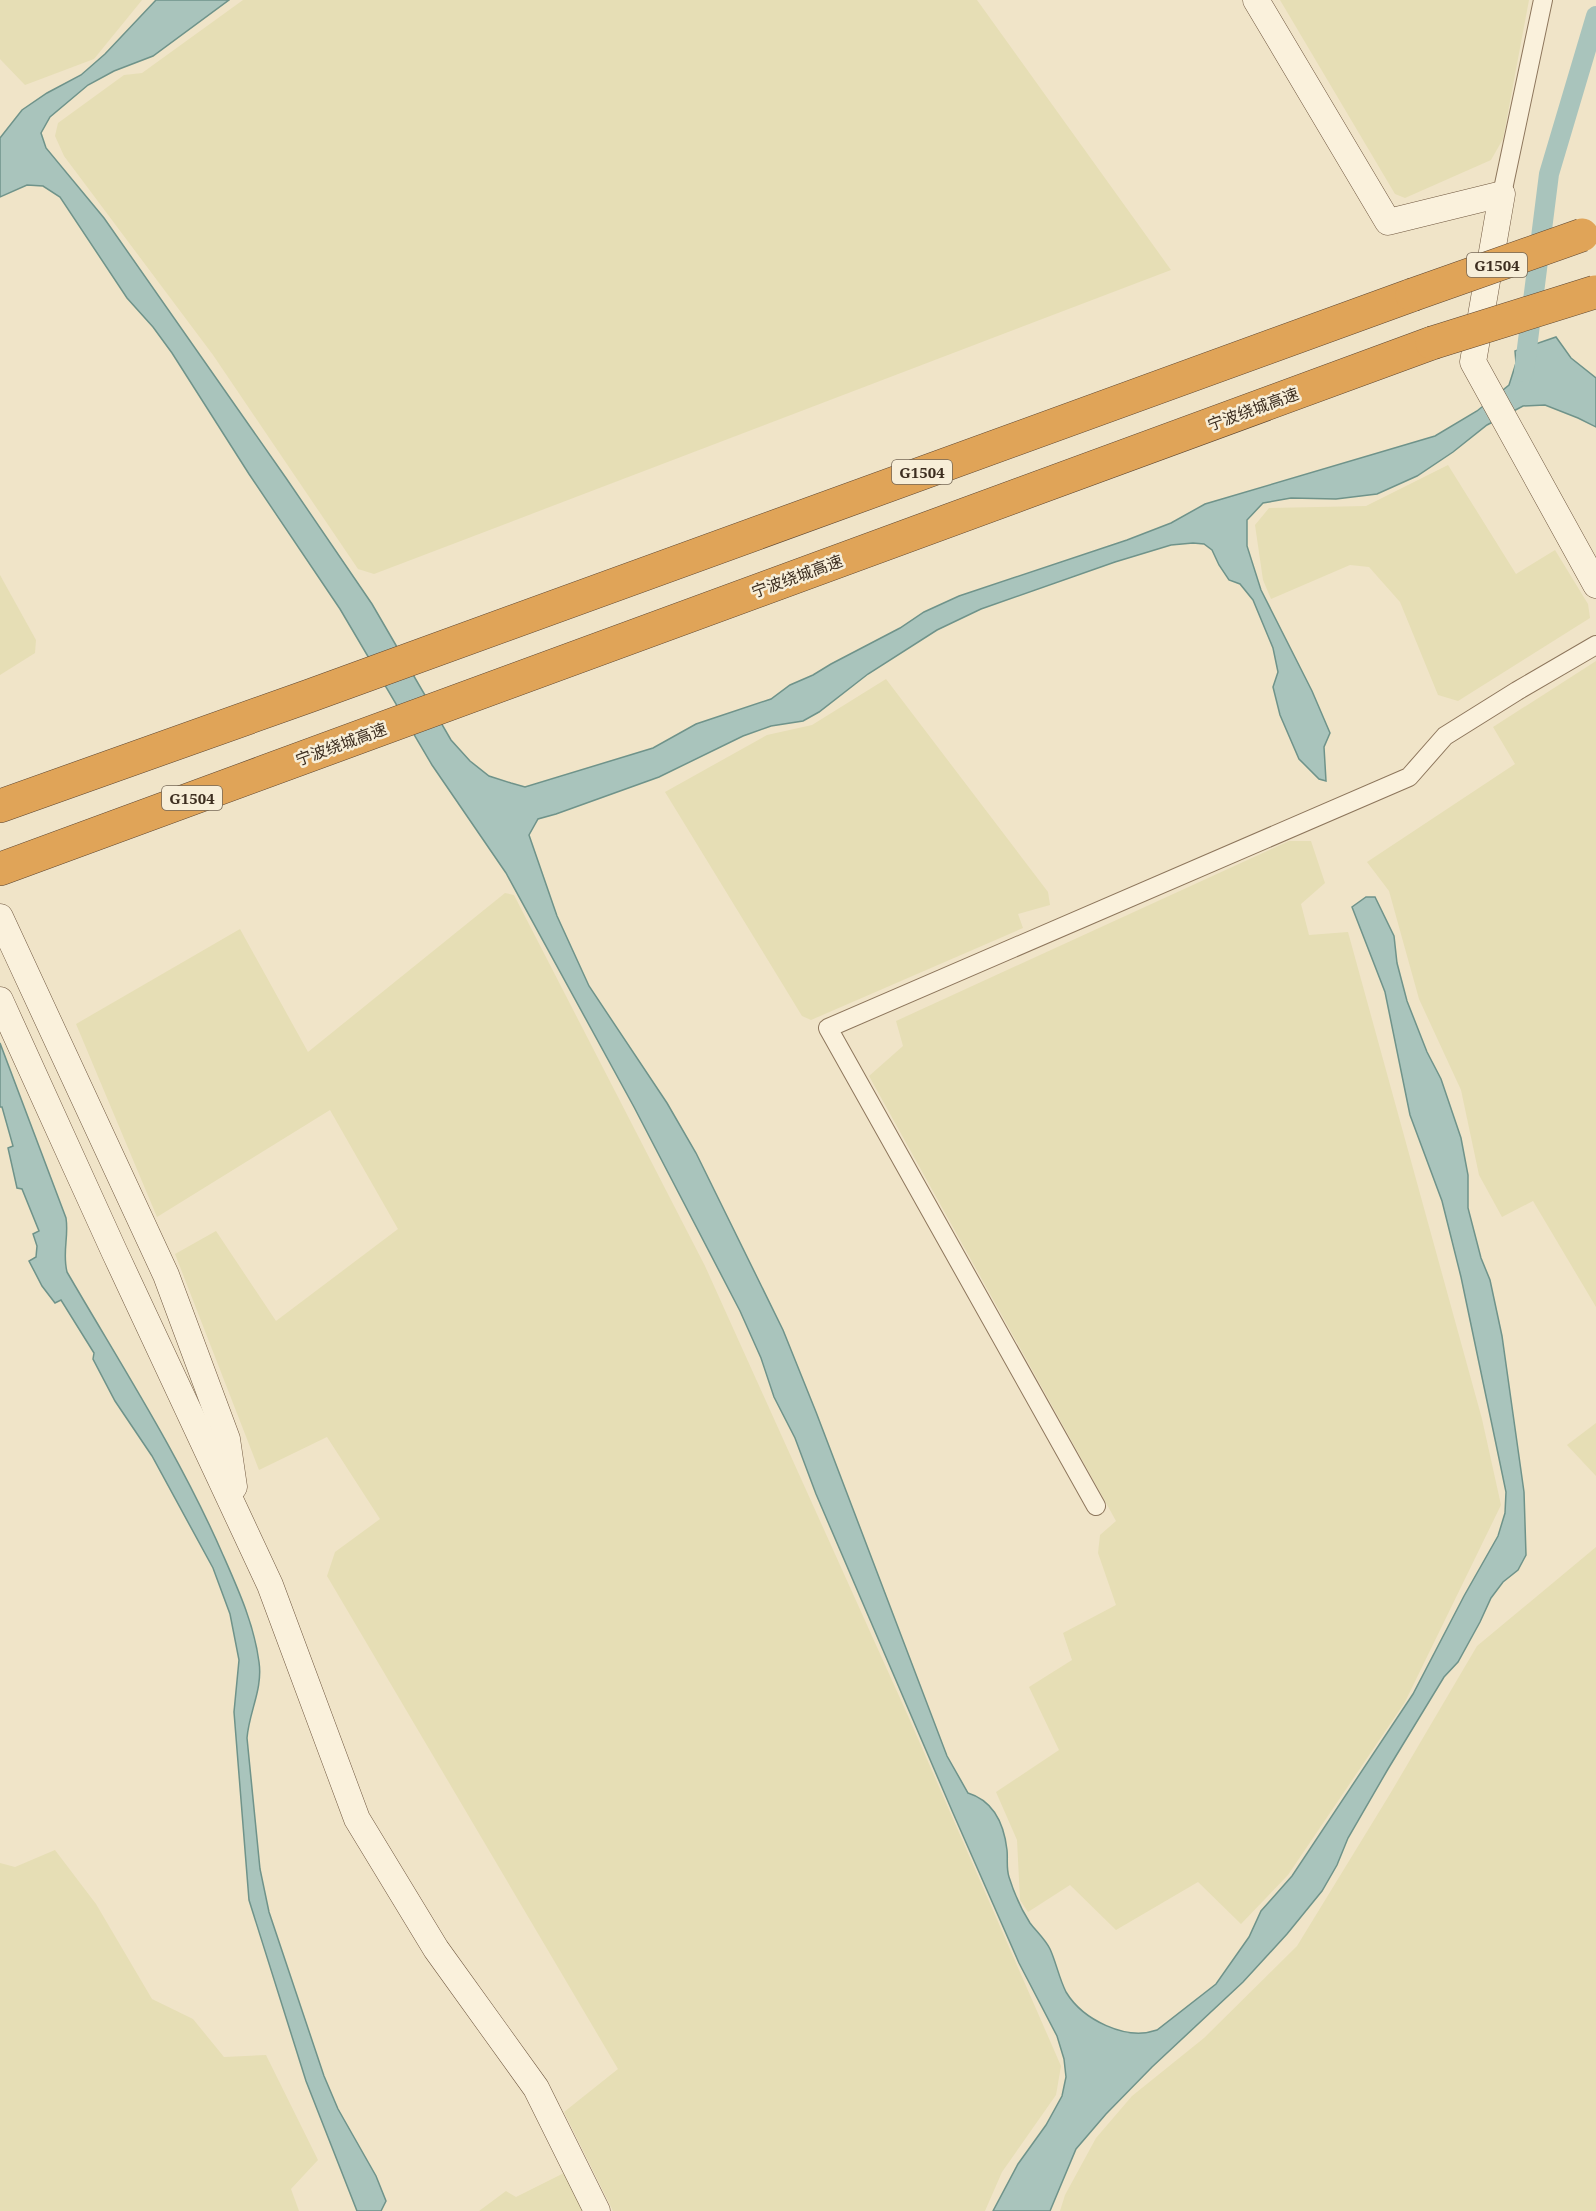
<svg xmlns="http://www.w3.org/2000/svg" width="1596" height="2211" font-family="'Noto Serif','Noto Sans SC',serif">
<rect width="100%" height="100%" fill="#f0e4c8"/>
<g fill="#e6deb5">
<path d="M0,0H142L94,59L25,85L0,59Z"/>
<path d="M243,0H977L1171,270L374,574L358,569L213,355L64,156L55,136L58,123L124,75L142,73Z"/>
<path d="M1280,0H1529L1503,139L1491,160L1405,198L1395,194Z"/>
<path d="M1448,465L1516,574L1555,550L1588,604L1590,618L1458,701L1438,695L1400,602L1369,567L1350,565L1271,599L1263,580L1255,525L1269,508L1366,506Z"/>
<path d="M0,575L36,640L35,653L0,675Z"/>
<path d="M1596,661V1307L1533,1201L1502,1217L1479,1175L1461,1090L1419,999L1389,891L1367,862L1515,764L1493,727Z"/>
<path d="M886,679L1048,892L1050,905L1018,914L1023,928L811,1020L802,1016L665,792L767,735L812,725Z"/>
<path d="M1289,841H1311L1325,883L1301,904L1309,935L1348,932L1482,1419L1501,1505L1405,1702L1288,1875L1241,1924L1198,1882L1116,1930L1070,1885L1028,1912L1020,1900L1017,1840L996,1792L1059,1750L1029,1687L1072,1660L1063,1633L1116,1605L1098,1553L1100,1535L1116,1521L869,1076L903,1046L896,1021Z"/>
<path d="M505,893L514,895L705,1266L909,1718L1061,2066L1056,2095L1002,2172L985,2211H613L564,2112L618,2069L327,1576L335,1552L380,1519L327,1437L259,1470L175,1254L216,1231L276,1321L398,1229L330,1110L157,1217L76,1024L240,929L308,1052Z"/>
<path d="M1596,1423V1476L1567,1445Z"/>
<path d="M1596,1547V2211H1060L1065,2195L1096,2138L1132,2096L1204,2038L1297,1946L1390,1794L1477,1646Z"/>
<path d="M55,1850L96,1904L152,1999L193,2019L224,2057L266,2055L318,2160L291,2189L299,2211H0V1863L15,1867Z"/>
<path d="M566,2172L584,2211H479L506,2191L516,2197Z"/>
</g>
<g fill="#a9c4bc" stroke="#6f938a" stroke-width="1.5">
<path d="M156,0H229L153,56L114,71L88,85L50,117L41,133L46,148L104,218L286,478L372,604L451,740L470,761L489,776L511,783L525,787L653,748L696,724L771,699L790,685L813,675L831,664L900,628L924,612L959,596L1127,540L1171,523L1205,504L1435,436L1477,411L1509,385L1516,363L1515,351L1556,337L1571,358L1596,378V427L1578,418L1545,405L1523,406L1487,425L1453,452L1417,476L1377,494L1336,499L1291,498L1263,503L1247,520V546L1261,590L1312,691L1330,733L1324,747L1326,781L1319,779L1299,759L1280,715L1273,687L1278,672L1273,648L1253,600L1240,584L1229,580L1219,565L1212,550L1204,544L1193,543L1171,545L1115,562L981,609L937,630L868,674L819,712L803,721L771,726L743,736L659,777L556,814L538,819L529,835L557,916L589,986L667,1103L696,1153L783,1330L816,1412L947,1756L968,1793C994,1801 1004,1824 1007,1850C1008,1859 1006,1868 1009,1877C1014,1893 1021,1909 1030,1923C1036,1931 1045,1939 1050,1949C1056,1962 1059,1978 1066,1992C1083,2020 1126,2041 1157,2030L1216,1984L1249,1937L1261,1911L1292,1876L1413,1694L1464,1596L1498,1536L1505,1513L1506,1492L1496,1444L1461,1277L1442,1201L1410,1115L1385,992L1352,907L1366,897H1375L1394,936L1397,963L1407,1001L1427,1052L1441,1079L1461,1138L1468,1175V1208L1481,1258L1490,1280L1502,1336L1524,1492L1526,1555L1518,1570L1503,1582L1491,1598L1480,1622L1458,1662L1444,1677L1388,1769L1348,1838L1337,1865L1322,1891L1287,1934L1243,1982L1152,2067L1106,2114L1076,2149L1050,2211H993L1018,2164L1046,2125L1062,2096L1066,2077L1064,2059L1057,2036L1019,1963L953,1813L816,1494L795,1438L774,1397L761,1358L740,1311L634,1107L506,873L432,765L340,609L249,474L172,353L153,327L127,298L60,197L43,186L27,185L0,197V138L22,110L47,93L81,75L105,54Z"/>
<path d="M0,1043L66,1218C69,1237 62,1252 67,1272C121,1365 180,1456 223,1555C238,1589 254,1624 259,1662C263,1689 249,1712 247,1738L260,1869L269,1912L324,2076L338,2109L376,2176L386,2201L381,2211H357L306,2081L249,1900L234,1712L239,1660L230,1614L213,1568L152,1456L115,1401L93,1359L94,1353L61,1300L55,1303L42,1286L29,1261L36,1257L37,1246L33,1234L39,1231L22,1189L17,1188L8,1148L13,1146L2,1107H0Z"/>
</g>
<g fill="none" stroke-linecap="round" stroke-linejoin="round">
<path stroke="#a9c4bc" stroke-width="20" d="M1524,372L1549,174L1596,16"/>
<defs>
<g id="street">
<path d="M1502,194L1543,0"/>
<path d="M1096,1506L828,1028L1409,777L1445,736L1517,691L1596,645"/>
</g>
<g id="secondary">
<path d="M1256,0L1388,222L1502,194L1473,362L1596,585"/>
<path d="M0,917L166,1275L227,1439L234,1487"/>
<path d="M0,1000L114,1251L270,1585L357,1819L436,1949L536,2088L597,2211"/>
</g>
<g id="highway">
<path d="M0,806L309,696L1412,295"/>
<path d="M0,869L1432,343"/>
</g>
</defs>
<use href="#street" stroke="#8d765c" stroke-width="20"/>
<use href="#secondary" stroke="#6f573f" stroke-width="27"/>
<use href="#highway" stroke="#5b4430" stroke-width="34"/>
<use href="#street" stroke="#faf1dc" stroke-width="18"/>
<use href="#secondary" stroke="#faf1dc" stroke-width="26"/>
<use href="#highway" stroke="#e0a458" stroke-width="33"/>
<defs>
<g id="highway-bridge">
<path d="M1412,295L1582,235"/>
<path d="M1432,343L1595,292"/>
</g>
</defs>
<use href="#highway-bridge" stroke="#5b4430" stroke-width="34" stroke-linecap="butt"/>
<use href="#highway-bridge" stroke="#e0a458" stroke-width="33"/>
</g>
<g text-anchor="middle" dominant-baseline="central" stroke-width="5" stroke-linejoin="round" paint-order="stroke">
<g fill="#f7eed8" stroke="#756857" stroke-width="1.5">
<rect x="1467" y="253" width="60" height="24" rx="4.5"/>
<rect x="892" y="460" width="60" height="24" rx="4.5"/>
<rect x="162" y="786" width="60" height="24" rx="4.5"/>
</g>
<g font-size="15" font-weight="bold" fill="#3d2e20">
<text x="1497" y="265">G1504</text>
<text x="922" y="472">G1504</text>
<text x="192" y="798">G1504</text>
</g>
<g font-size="16" fill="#3d2e20" stroke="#f7eed8">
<text transform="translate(1253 409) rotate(-20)">宁波绕城高速</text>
<text transform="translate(797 576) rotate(-20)">宁波绕城高速</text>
<text transform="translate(341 744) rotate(-20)">宁波绕城高速</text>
</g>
</g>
</svg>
